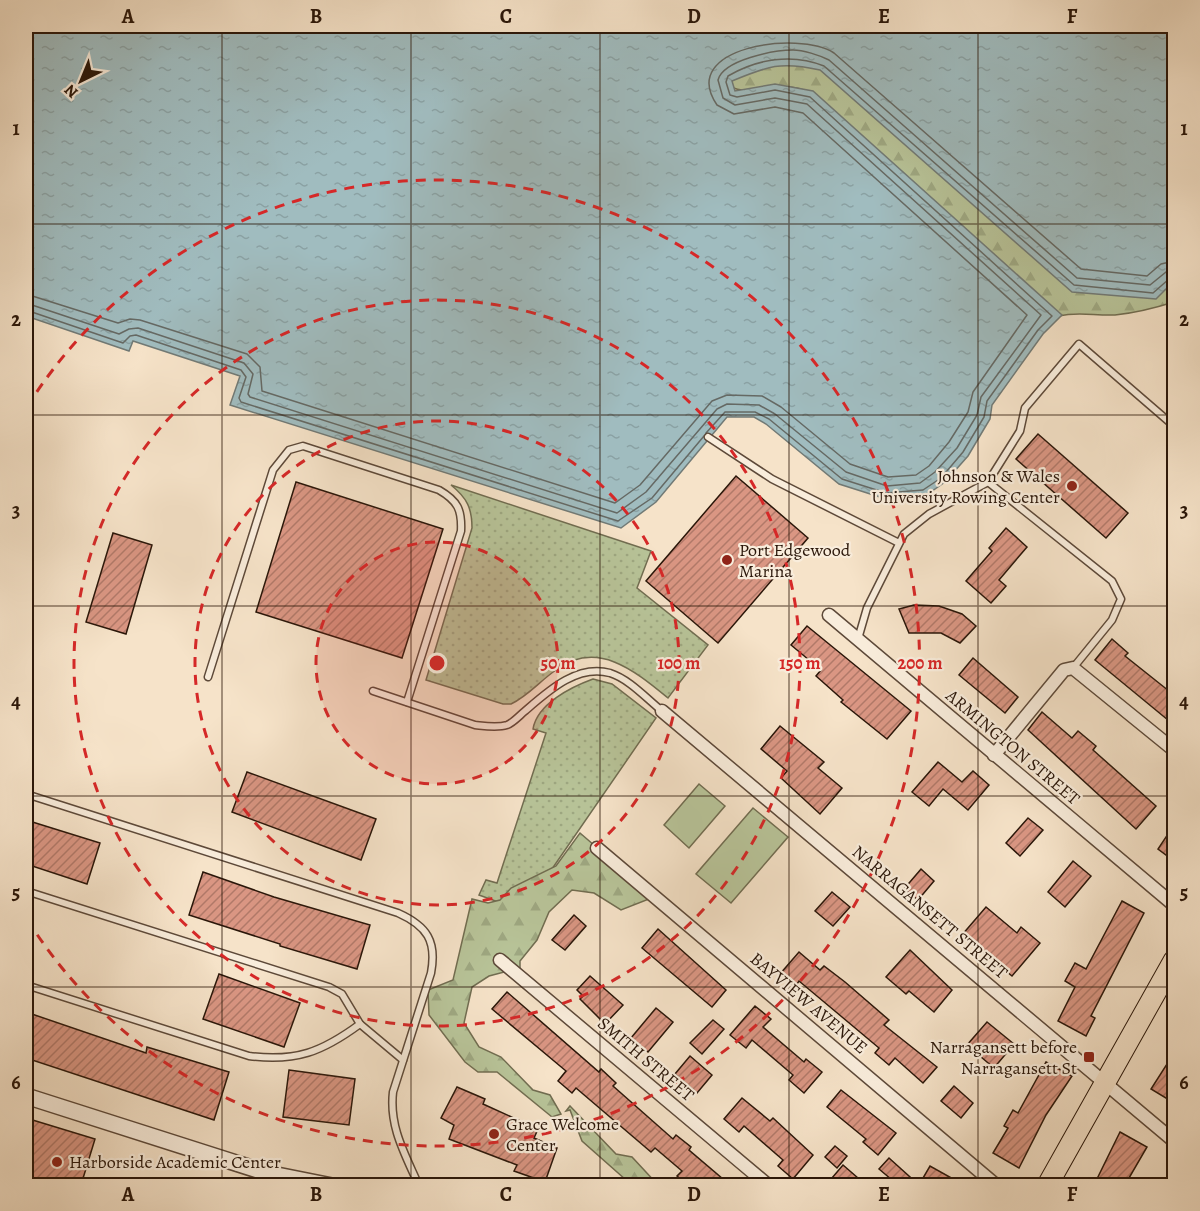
<svg xmlns="http://www.w3.org/2000/svg" width="1200" height="1211" font-family="Alegreya,serif">
<defs>
<pattern id="grass-dots" width="8" height="8" patternUnits="userSpaceOnUse" patternTransform="scale(1.5)"><rect width="8" height="8" fill="#b8c499"/><path d="M2 2h.1M6 6h.1" fill="none" stroke="#9ea882" stroke-width="1.8" stroke-linecap="round"/></pattern>
<pattern id="forest-firs" width="22" height="20" patternUnits="userSpaceOnUse" patternTransform="scale(1.5)"><rect width="22" height="20" fill="#b8c499"/><path d="M5 1l3.5 6h-7zM16 11l3.5 6h-7z" fill="#9ea882"/></pattern>
<pattern id="water-ripples" width="26" height="14" patternUnits="userSpaceOnUse" patternTransform="scale(1.5)"><rect width="26" height="14" fill="#a0bcbf"/><path d="M2 4q2-2 4 0t4 0M15 11q2-2 4 0t4 0" fill="none" stroke="#8aa1a3"/></pattern>
<pattern id="building-hatch" width="6" height="6" patternUnits="userSpaceOnUse" patternTransform="scale(1.5)"><rect width="6" height="6" fill="#da9683"/><path d="M-1 1l2-2M0 6l6-6M5 7l2-2" fill="none" stroke="#b17969"/></pattern>
</defs>
<rect width="100%" height="100%" fill="#f6e3c9"/>
<filter id="stains"><feTurbulence type="fractalNoise" baseFrequency=".00333" numOctaves="4"/><feColorMatrix values="0 0 0 0 .2 0 0 0 0 .09 0 0 0 0 .02 0 0 0 .5 -.17"/></filter>
<radialGradient id="worn" r=".72"><stop offset=".6" stop-color="#630" stop-opacity="0"/><stop offset="1" stop-color="#630" stop-opacity=".3"/></radialGradient>
<g fill="url(#grass-dots)" stroke="#716d51" stroke-width="1.5">
<path d="M451,485L651,551L637,588L708,645L668,698C635,671 597,639 556,670C541,680 528,696 511,704H503L426,680L472,528C472,508 467,498 451,485Z"/>
<path d="M593,679L612,684L656,718L523,911L479,895L486,880L497,883L546,733L533,729C537,704 571,687 593,679Z"/>
</g>
<g fill="url(#forest-firs)" stroke="#716d51" stroke-width="1.5">
<path d="M797,55L1174,281V302C1155,308 1135,313 1115,315C1095,316 1078,311 1059,316L814,94C803,89 793,86 781,87C763,88 745,95 729,86L732,76Z"/>
<path d="M580,833L654,897L621,910L594,893L572,890L549,912L537,940L520,961V968L489,976L472,987L464,1023L479,1047L501,1057L533,1090L550,1095L561,1114L552,1117L497,1072H478L465,1062L429,1015L428,990L453,980L472,899L488,903L500,900L511,888L556,866Z"/>
<path d="M570,1106L616,1154L632,1157L658,1185H625L626,1180L582,1141L570,1110L566,1111Z"/>
</g>
<g fill="#b8c499" stroke="#716d51" stroke-width="1.5">
<path d="M699,784L725,806L689,848L664,825Z"/>
<path d="M753,808L788,837L731,903L696,874Z"/>
</g>
<path fill="url(#water-ripples)" stroke="#717a76" stroke-width="1.5" d="M26,26H1174V281L1156,299L1072,292L820,70C781,61 768,66 732,81L735,91L775,84L813,91L1062,315L1043,334L992,405L990,419L984,429L968,456L945,482L925,496L908,499H886L839,484L766,424L754,417H727L656,502L621,528L230,405L240,376L133,341L129,351L26,316Z"/>
<g fill="none" stroke-linecap="round" stroke-linejoin="round">
<g stroke="#656964" stroke-width="1.5">
<path d="M26,294L118,323L130,319L140,320L247,354L260,367L262,391L615,503L640,485L712,401L727,395L762,396L781,407L850,464L888,477L916,475L929,466L949,442L968,412L973,392L1027,315L803,113L775,107L734,114L717,105C677,47 799,30 834,53L1081,269L1147,276L1161,264L1174,261"/>
<path d="M26,303L119,334L129,329L138,328L244,363L253,374L248,394L250,397L617,513L646,492L717,409L727,404L759,405L775,414L846,472L887,486L920,483L935,472L957,448L977,415L981,397L1041,315L807,104L775,98L735,105L723,98L718,80C723,60 774,50 793,50C803,50 819,55 829,60L1077,278L1150,285L1166,272L1174,270"/>
<path d="M26,310L123,343L130,336L136,335L241,370L246,377L239,398L241,402L618,521L652,498L704,436"/>
<path d="M706,433L725,412H755L769,419L842,479L886,493L923,490L941,478L963,452L984,417L987,401L1038,330L1052,316L810,97L775,90L737,97L730,95L726,82L728,76C757,59 792,53 824,66L1074,285L1153,293L1169,279L1174,277"/>
</g>
</g>
<g fill="url(#building-hatch)" stroke="#2a1609" stroke-width="1.5">
<path d="M1038,434L1128,513L1106,538L1016,459Z"/>
<path d="M736,476L808,538L718,643L646,581Z"/>
<path d="M296,482L443,529L402,658L256,612Z"/>
<path d="M1006,528L1027,547L999,580L1006,586L991,603L966,581L992,551L989,548Z"/>
<path d="M113,533L152,545L126,634L86,622Z"/>
<path d="M914,605L939,606L962,614L976,626L960,643L941,633H909L899,609Z"/>
<path d="M807,626L911,711L887,739L841,702L843,700L816,676L821,670L791,645Z"/>
<path d="M1112,639L1128,653L1125,656L1174,695V725L1095,660Z"/>
<path d="M973,658L1018,697L1005,713L959,675Z"/>
<path d="M1042,712L1072,738L1078,731L1096,746L1093,750L1156,806L1136,829L1028,730Z"/>
<path d="M780,726L824,762L818,768L842,788L820,814L781,778L787,771L761,749Z"/>
<path d="M938,762L962,782L973,771L989,785L968,810L943,789L929,806L912,792Z"/>
<path d="M247,772L376,819L361,860L232,812Z"/>
<path d="M1028,818L1043,830L1020,856L1006,843Z"/>
<path d="M26,820L100,843L87,884L26,864Z"/>
<path d="M1174,825V861L1158,849Z"/>
<path d="M1073,861L1091,876L1065,907L1048,892Z"/>
<path d="M921,869L934,881L918,900L904,889Z"/>
<path d="M203,872L274,897L370,925L357,969L280,946V944L189,915Z"/>
<path d="M832,892L850,907L833,926L815,911Z"/>
<path d="M1122,901L1144,913L1091,1016L1095,1018L1086,1036L1058,1021L1075,987L1065,981L1075,963L1086,969Z"/>
<path d="M986,907L1017,933L1021,927L1040,943L1012,976L962,935Z"/>
<path d="M574,915L586,926L565,950L552,940Z"/>
<path d="M658,929L726,990L712,1007L642,948Z"/>
<path d="M910,950L952,990L934,1012L909,991L906,994L886,977Z"/>
<path d="M799,952L820,970L824,966L845,982L889,1020L884,1025L937,1067L923,1083L895,1058L889,1065L875,1053L879,1048L842,1017L799,981L795,987L780,974Z"/>
<path d="M219,974L300,1003L284,1047L203,1019Z"/>
<path d="M590,976L623,1005L605,1024L580,999L583,996L577,990Z"/>
<path d="M507,992L599,1072L601,1069L616,1083L613,1086L673,1139L676,1135L691,1147L689,1150L730,1185H687L677,1176L682,1171L655,1148L651,1152L576,1088L572,1093L558,1081L566,1071L492,1009Z"/>
<path d="M755,1006L771,1019L763,1027L804,1062L806,1059L822,1072L804,1093L789,1080L793,1075L752,1040L746,1048L730,1035Z"/>
<path d="M656,1008L673,1022L648,1052L631,1038Z"/>
<path d="M26,1012L146,1053L147,1047L229,1072L214,1120L26,1058Z"/>
<path d="M713,1020L724,1029L702,1054L690,1043Z"/>
<path d="M987,1022L1014,1044L994,1068L967,1045Z"/>
<path d="M1174,1053V1103L1151,1089Z"/>
<path d="M690,1056L712,1075L697,1093L675,1074Z"/>
<path d="M1046,1062L1072,1076L1046,1115L1019,1168L993,1153L1008,1128L1004,1126L1013,1110L1018,1113Z"/>
<path d="M289,1070L355,1079L349,1125L283,1117Z"/>
<path d="M954,1086L973,1103L961,1118L941,1101Z"/>
<path d="M457,1087L485,1099L483,1104L538,1129L534,1138L557,1148L545,1182L514,1171L517,1165L449,1139L454,1125L441,1118Z"/>
<path d="M841,1090L896,1133L878,1155L863,1142L866,1139L827,1107Z"/>
<path d="M742,1098L770,1121L773,1118L813,1155L793,1179L778,1166L783,1160L744,1126L739,1132L724,1119Z"/>
<path d="M26,1118L95,1139L81,1185H26Z"/>
<path d="M1120,1132L1147,1147L1125,1185H1094Z"/>
<path d="M835,1146L847,1156L837,1168L825,1157Z"/>
<path d="M889,1158L919,1185L930,1166L964,1185H898L879,1169Z"/>
<path d="M843,1165L866,1185H826Z"/>
</g>
<g fill="none" stroke-linecap="round" stroke-linejoin="round">
<defs>
<g id="service">
<path d="M708,437L772,479L899,543"/>
<path d="M988,482L1112,581L1121,599L1112,620L1073,668"/>
<path d="M858,639L867,608L904,534L929,514L988,482L1020,431L1025,408L1079,344L1174,426"/>
<path d="M208,677L273,470L289,450L303,446L439,490C458,501 462,510 461,531L407,702"/>
<path d="M373,691L475,725C485,726 497,728 507,725C513,723 520,715 525,711C548,691 577,664 610,673C629,679 646,698 662,711"/>
<path d="M26,794L398,913C427,926 437,941 431,973L393,1092C389,1127 405,1154 419,1186"/>
<path d="M26,891L329,987L342,994L360,1024"/>
<path d="M26,985L249,1056C296,1062 322,1052 360,1024L403,1060"/>
</g>
<g id="minor">
<path d="M829,615L1174,905"/>
<path d="M662,711L1174,1141"/>
<path d="M994,755L1064,670L1073,668L1174,750"/>
<path d="M597,848L997,1186"/>
<path d="M500,960L769,1186"/>
</g>
<path id="tertiary" d="M26,1096L267,1173L332,1186"/>
<path id="primary" d="M1047,1186L1174,960"/>
</defs>
<use href="#service" stroke="#5d4939" stroke-width="9"/>
<use href="#minor" stroke="#5d4939" stroke-width="15"/>
<use href="#tertiary" stroke="#5d4939" stroke-width="18"/>
<use href="#primary" stroke="#2a1609" stroke-width="22"/>
<use href="#service" stroke="#f9eddc" stroke-width="6"/>
<use href="#minor" stroke="#f9eddc" stroke-width="12"/>
<use href="#tertiary" stroke="#f9eddc" stroke-width="15"/>
<use href="#primary" stroke="#f6e3c9" stroke-width="20"/>
</g>
<path fill="none" stroke="#2a1609" stroke-width="1.5" stroke-opacity="0.55" d="M222,26V1186M411,26V1186M600,26V1186M789,26V1186M978,26V1186M26,224H1174M26,415H1174M26,606H1174M26,796H1174M26,987H1174"/>
<circle cx="437" cy="663" r="121" fill="#d62828" fill-opacity=".12"/>
<g fill="none" stroke="#d62828" stroke-width="3" stroke-dasharray="10 8">
<circle cx="437" cy="663" r="121"/>
<circle cx="437" cy="663" r="242"/>
<circle cx="437" cy="663" r="363"/>
<path d="M27 407A483 483 0 1 1 27 919"/>
</g>
<g fill="#8f2418" stroke="#f9eddc" stroke-width="2">
<circle cx="1072" cy="486" r="6"/>
<circle cx="727" cy="560" r="6"/>
<rect x="1083" y="1051" width="12" height="12" rx="3"/>
<circle cx="494" cy="1134" r="6"/>
<circle cx="57" cy="1162" r="6"/>
</g>
<g text-anchor="middle" dominant-baseline="central" stroke-width="4.5" stroke-linejoin="round" paint-order="stroke">
<g font-size="18" fill="#2a1609" stroke="#f9eddc" text-anchor="start">
<text x="1060" y="476" text-anchor="end">Johnson &amp; Wales<tspan x="1060" dy="21">University Rowing Center</tspan></text>
<text x="739" y="550">Port Edgewood<tspan x="739" dy="21">Marina</tspan></text>
<text x="1077" y="1047" text-anchor="end">Narragansett before<tspan x="1077" dy="21">Narragansett St</tspan></text>
<text x="506" y="1124">Grace Welcome<tspan x="506" dy="21">Center</tspan></text>
<text x="69" y="1162">Harborside Academic Center</text>
</g>
<g font-size="18" fill="#2a1609" stroke="#f9eddc">
<text transform="translate(1013 747) rotate(40)">ARMINGTON STREET</text>
<text transform="translate(930 912) rotate(40)">NARRAGANSETT STREET</text>
<text transform="translate(809 1003) rotate(40)">BAYVIEW AVENUE</text>
<text transform="translate(646 1059) rotate(40)">SMITH STREET</text>
</g>
</g>
<circle cx="437" cy="663" r="9" fill="#d62828" stroke="#f9eddc" stroke-width="3"/>
<g font-size="18" text-anchor="middle" font-weight="bold" fill="#d62828" stroke="#f9eddc" stroke-width="4.5" stroke-linejoin="round" paint-order="stroke">
<text x="558" y="669">50 m</text>
<text x="679" y="669">100 m</text>
<text x="800" y="669">150 m</text>
<text x="920" y="669">200 m</text>
</g>
<rect width="1200" height="1211" fill="none" stroke="#f6e3c9" stroke-width="66"/>
<g transform="translate(81 81) rotate(223)" stroke="#f9eddc" stroke-width="4.5" paint-order="stroke">
<path d="M0-4.5L10 22L0 15L-10 22Z" fill="#2a1609"/>
<text y="-9" font-size="16" font-weight="bold" text-anchor="middle" fill="#2a1609">N</text>
</g>
<rect x="33" y="33" width="1134" height="1145" fill="none" stroke="#2a1609" stroke-width="2"/>
<g font-size="20" text-anchor="middle" font-weight="bold" fill="#2a1609">
<text x="128" y="23">A</text>
<text x="316" y="23">B</text>
<text x="506" y="23">C</text>
<text x="694" y="23">D</text>
<text x="884" y="23">E</text>
<text x="1072" y="23">F</text>
<text x="16" y="135">1</text>
<text x="1184" y="135">1</text>
<text x="16" y="326">2</text>
<text x="1184" y="326">2</text>
<text x="16" y="517">3</text>
<text x="1184" y="517">3</text>
<text x="16" y="708">4</text>
<text x="1184" y="708">4</text>
<text x="16" y="899">5</text>
<text x="1184" y="899">5</text>
<text x="16" y="1089">6</text>
<text x="1184" y="1089">6</text>
<text x="128" y="1201">A</text>
<text x="316" y="1201">B</text>
<text x="506" y="1201">C</text>
<text x="694" y="1201">D</text>
<text x="884" y="1201">E</text>
<text x="1072" y="1201">F</text>
</g>
<rect width="100%" height="100%" filter="url(#stains)"/>
<rect width="100%" height="100%" fill="url(#worn)"/>
</svg>
